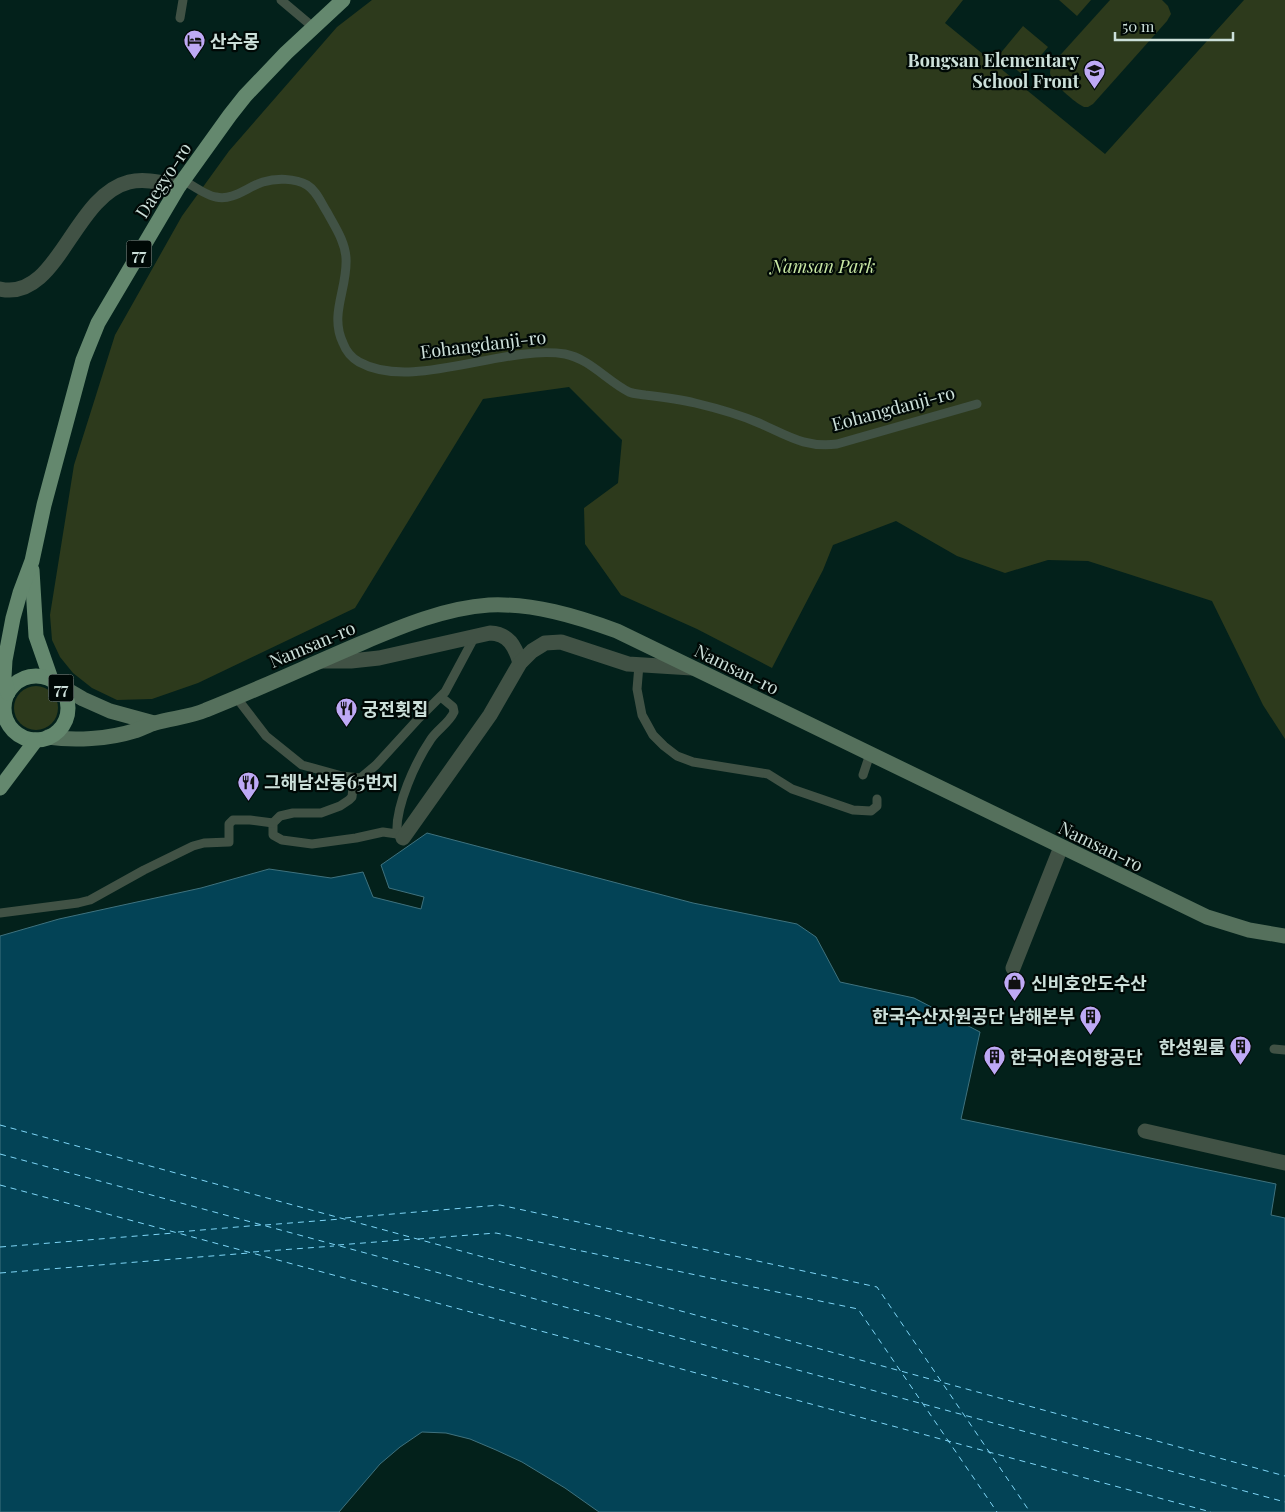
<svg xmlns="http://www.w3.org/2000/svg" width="1285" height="1512" font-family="'Playfair Display','Noto Sans KR',serif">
<rect width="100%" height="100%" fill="#03211b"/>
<g fill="#2d3a1c">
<path d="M372,0H963L945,23L1105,154L1244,0H1285V739L1263,705L1212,601L1088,561L1048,560L1005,573L957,556L896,521L833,545L823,570L772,668L697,629L621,595L585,544L584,508L618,483L622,440L569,387L483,399L355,608L198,683L152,699L117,700L92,688L73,673L60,657L52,640L50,615L74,465L115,335L182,216L229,151L337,27Z"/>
<path d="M1059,0H1091L1077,16Z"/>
<path d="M1110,0H1162L1168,6L1171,14L1167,21L1093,104L1088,107H1084C1075,103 1051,82 1050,73C1050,68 1052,65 1054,62Z"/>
<path d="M1023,26L1048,47L1024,76L999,55Z"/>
<circle cx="36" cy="708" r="22"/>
</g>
<path fill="#034356" stroke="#3f727e" d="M427,833L693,903L797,924L816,937L840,982L914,998L980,1032L961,1119L1276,1184L1271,1215L1285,1218V1512H599L565,1488L522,1462L496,1450L470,1439L446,1433L422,1432L400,1447L380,1464L339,1512H0V936L59,919L201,888L269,869L331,878L363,872L373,897L421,909L424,897L389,888L381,865Z"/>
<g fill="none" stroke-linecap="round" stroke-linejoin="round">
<g stroke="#7fd6f7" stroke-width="1" stroke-dasharray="6 5" stroke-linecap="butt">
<path d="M0,1125L1285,1476"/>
<path d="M0,1154L1285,1502"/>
<path d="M0,1185L1211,1512"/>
<path d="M345,1218L500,1205L877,1287L1030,1512"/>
<path d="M265,1225L341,1219"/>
<path d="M178,1232L261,1225"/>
<path d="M418,1239L496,1233L858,1309L997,1512"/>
<path d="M338,1245L414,1239"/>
<path d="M0,1247L174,1233"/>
<path d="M253,1252L334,1246"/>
<path d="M0,1273L249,1253"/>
</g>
<g stroke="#415245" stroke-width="9">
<path d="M281,0L313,27"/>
<path d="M180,18L183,0"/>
<path d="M183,180C192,185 207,196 216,197C233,201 247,187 263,182C276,178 295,178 307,185C317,191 321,203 327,212C335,227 345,241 346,258C348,288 329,314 343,343C346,351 352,358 359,362C413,392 504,344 565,354C590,359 607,381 629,392C634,394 640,394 645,395C662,397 679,399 695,403C716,408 738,414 759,423C787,435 804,448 837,444L977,404"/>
<path d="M639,665L637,689L642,715L653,735L664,746L677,756L693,762L768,774L792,789L853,810L871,811L877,806V799"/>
<path d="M236,697L266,736L302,765L342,776L360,778"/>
<path d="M863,775L870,754"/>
<path d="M397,834C395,806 416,761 431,739C438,729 449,723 454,712L453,707L441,697"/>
<path d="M403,838L397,834L383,832L356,838L312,844L282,840L273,835V823L280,816L293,813H321L340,806L349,800L352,797L353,787L357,781L376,765L419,718L445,692L475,636"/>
<path d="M0,913L78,903L90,900L144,870L193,846L204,843L229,842V824L233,820H250L273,823"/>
<path d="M1274,1049L1285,1050"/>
</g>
<g stroke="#415245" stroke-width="15">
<path d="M0,289C58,302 73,196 129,182C145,178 163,183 179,186"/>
<path d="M321,661H351L379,658L490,633C509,634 515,646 520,663"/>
<path d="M403,838L490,715L520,663L532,651L545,643L561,642L628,664L692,668"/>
<path d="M1013,968L1061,847"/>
<path d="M1145,1131L1285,1163"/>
</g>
<g stroke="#55705c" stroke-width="15">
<path d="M59,685L83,699L110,711L154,723"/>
<path d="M48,737C74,741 109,739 134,731C141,729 148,725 155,723C172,718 190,717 206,710C259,689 310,665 362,643C402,626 445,608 489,605C533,603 576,616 617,631L1207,917L1249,930L1285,936"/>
</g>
<g stroke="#64886e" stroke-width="15">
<path d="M32,570L36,636L51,679"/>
<circle cx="36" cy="708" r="32"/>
<path d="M8,693L4,677L5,660L13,618L20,593L32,561L44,505L83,360L98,323L179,186L230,115L245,96L286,53L343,0"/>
<path d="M0,788L36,740"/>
</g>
</g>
<defs>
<symbol id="hotel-pin" viewBox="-11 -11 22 30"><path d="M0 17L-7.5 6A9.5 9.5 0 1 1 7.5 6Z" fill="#bea9f5" stroke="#000906"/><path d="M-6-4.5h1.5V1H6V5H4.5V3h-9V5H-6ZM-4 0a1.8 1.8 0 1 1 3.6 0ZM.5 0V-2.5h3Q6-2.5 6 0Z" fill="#111"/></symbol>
<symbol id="school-pin" viewBox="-11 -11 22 30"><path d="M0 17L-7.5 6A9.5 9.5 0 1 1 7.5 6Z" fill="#bea9f5" stroke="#000906"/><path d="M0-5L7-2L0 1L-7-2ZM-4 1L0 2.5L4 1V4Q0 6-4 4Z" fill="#111"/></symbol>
<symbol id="restaurant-pin" viewBox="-11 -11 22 30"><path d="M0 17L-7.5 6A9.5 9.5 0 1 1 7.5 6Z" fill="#bea9f5" stroke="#000906"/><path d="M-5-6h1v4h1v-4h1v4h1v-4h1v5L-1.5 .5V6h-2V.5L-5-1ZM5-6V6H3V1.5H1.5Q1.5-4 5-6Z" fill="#111"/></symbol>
<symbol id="shop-pin" viewBox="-11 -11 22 30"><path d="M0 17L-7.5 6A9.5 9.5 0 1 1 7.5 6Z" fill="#bea9f5" stroke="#000906"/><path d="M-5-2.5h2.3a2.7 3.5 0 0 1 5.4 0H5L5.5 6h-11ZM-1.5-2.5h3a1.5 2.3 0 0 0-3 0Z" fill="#111"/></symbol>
<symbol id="building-pin" viewBox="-11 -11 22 30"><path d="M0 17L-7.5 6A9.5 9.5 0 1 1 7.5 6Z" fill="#bea9f5" stroke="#000906"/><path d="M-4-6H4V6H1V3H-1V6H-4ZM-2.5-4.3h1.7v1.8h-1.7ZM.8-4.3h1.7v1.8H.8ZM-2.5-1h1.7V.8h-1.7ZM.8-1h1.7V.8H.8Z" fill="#111"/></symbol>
</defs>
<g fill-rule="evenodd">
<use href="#hotel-pin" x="182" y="28" width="25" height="34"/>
<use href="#school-pin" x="1082" y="58" width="25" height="34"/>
<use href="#restaurant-pin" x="334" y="696" width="25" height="34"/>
<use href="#restaurant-pin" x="236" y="770" width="25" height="34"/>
<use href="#shop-pin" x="1002" y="970" width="25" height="34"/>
<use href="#building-pin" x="1078" y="1004" width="25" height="34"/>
<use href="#building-pin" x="1228" y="1034" width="25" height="34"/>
<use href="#building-pin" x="982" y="1044" width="25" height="34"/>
</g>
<g text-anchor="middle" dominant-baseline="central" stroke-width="4.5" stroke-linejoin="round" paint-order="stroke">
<g fill="#000906" stroke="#8fa09a" stroke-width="1">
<rect x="126.5" y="240.5" width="25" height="27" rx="4"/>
<rect x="48.5" y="674.5" width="25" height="27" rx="4"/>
</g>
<g font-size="16" font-weight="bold" fill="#cce0da">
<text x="139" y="254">77</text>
<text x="61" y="688">77</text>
</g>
<g font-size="18" font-weight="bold" fill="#cce0da" stroke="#000906" text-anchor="start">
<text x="210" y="41">산수몽</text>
<text x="1079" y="60" text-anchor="end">Bongsan Elementary<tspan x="1079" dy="21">School Front</tspan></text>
<text x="362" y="709">궁전횟집</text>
<text x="264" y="782">그해남산동65번지</text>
<text x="1031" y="983">신비호안도수산</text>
<text x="1075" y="1016" text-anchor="end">한국수산자원공단 남해본부</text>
<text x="1225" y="1047" text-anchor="end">한성원룸</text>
<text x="1010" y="1057">한국어촌어항공단</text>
</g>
<g font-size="18" fill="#cce0da" stroke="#000906">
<text transform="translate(163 180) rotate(-57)">Daegyo-ro</text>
<text transform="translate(483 344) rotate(-7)">Eohangdanji-ro</text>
<text transform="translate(893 408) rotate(-15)">Eohangdanji-ro</text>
<text transform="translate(312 644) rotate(-23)">Namsan-ro</text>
<text transform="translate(737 669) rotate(26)">Namsan-ro</text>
<text transform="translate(1101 846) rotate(26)">Namsan-ro</text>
</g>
<g font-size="18" font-style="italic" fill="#c8e8a4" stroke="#000906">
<text x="823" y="266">Namsan Park</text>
</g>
</g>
<path d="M1115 32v8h118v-8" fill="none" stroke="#cce0da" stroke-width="2.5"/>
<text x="1122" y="32" font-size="15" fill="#cce0da" stroke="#000906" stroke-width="4" paint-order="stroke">50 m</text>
</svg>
